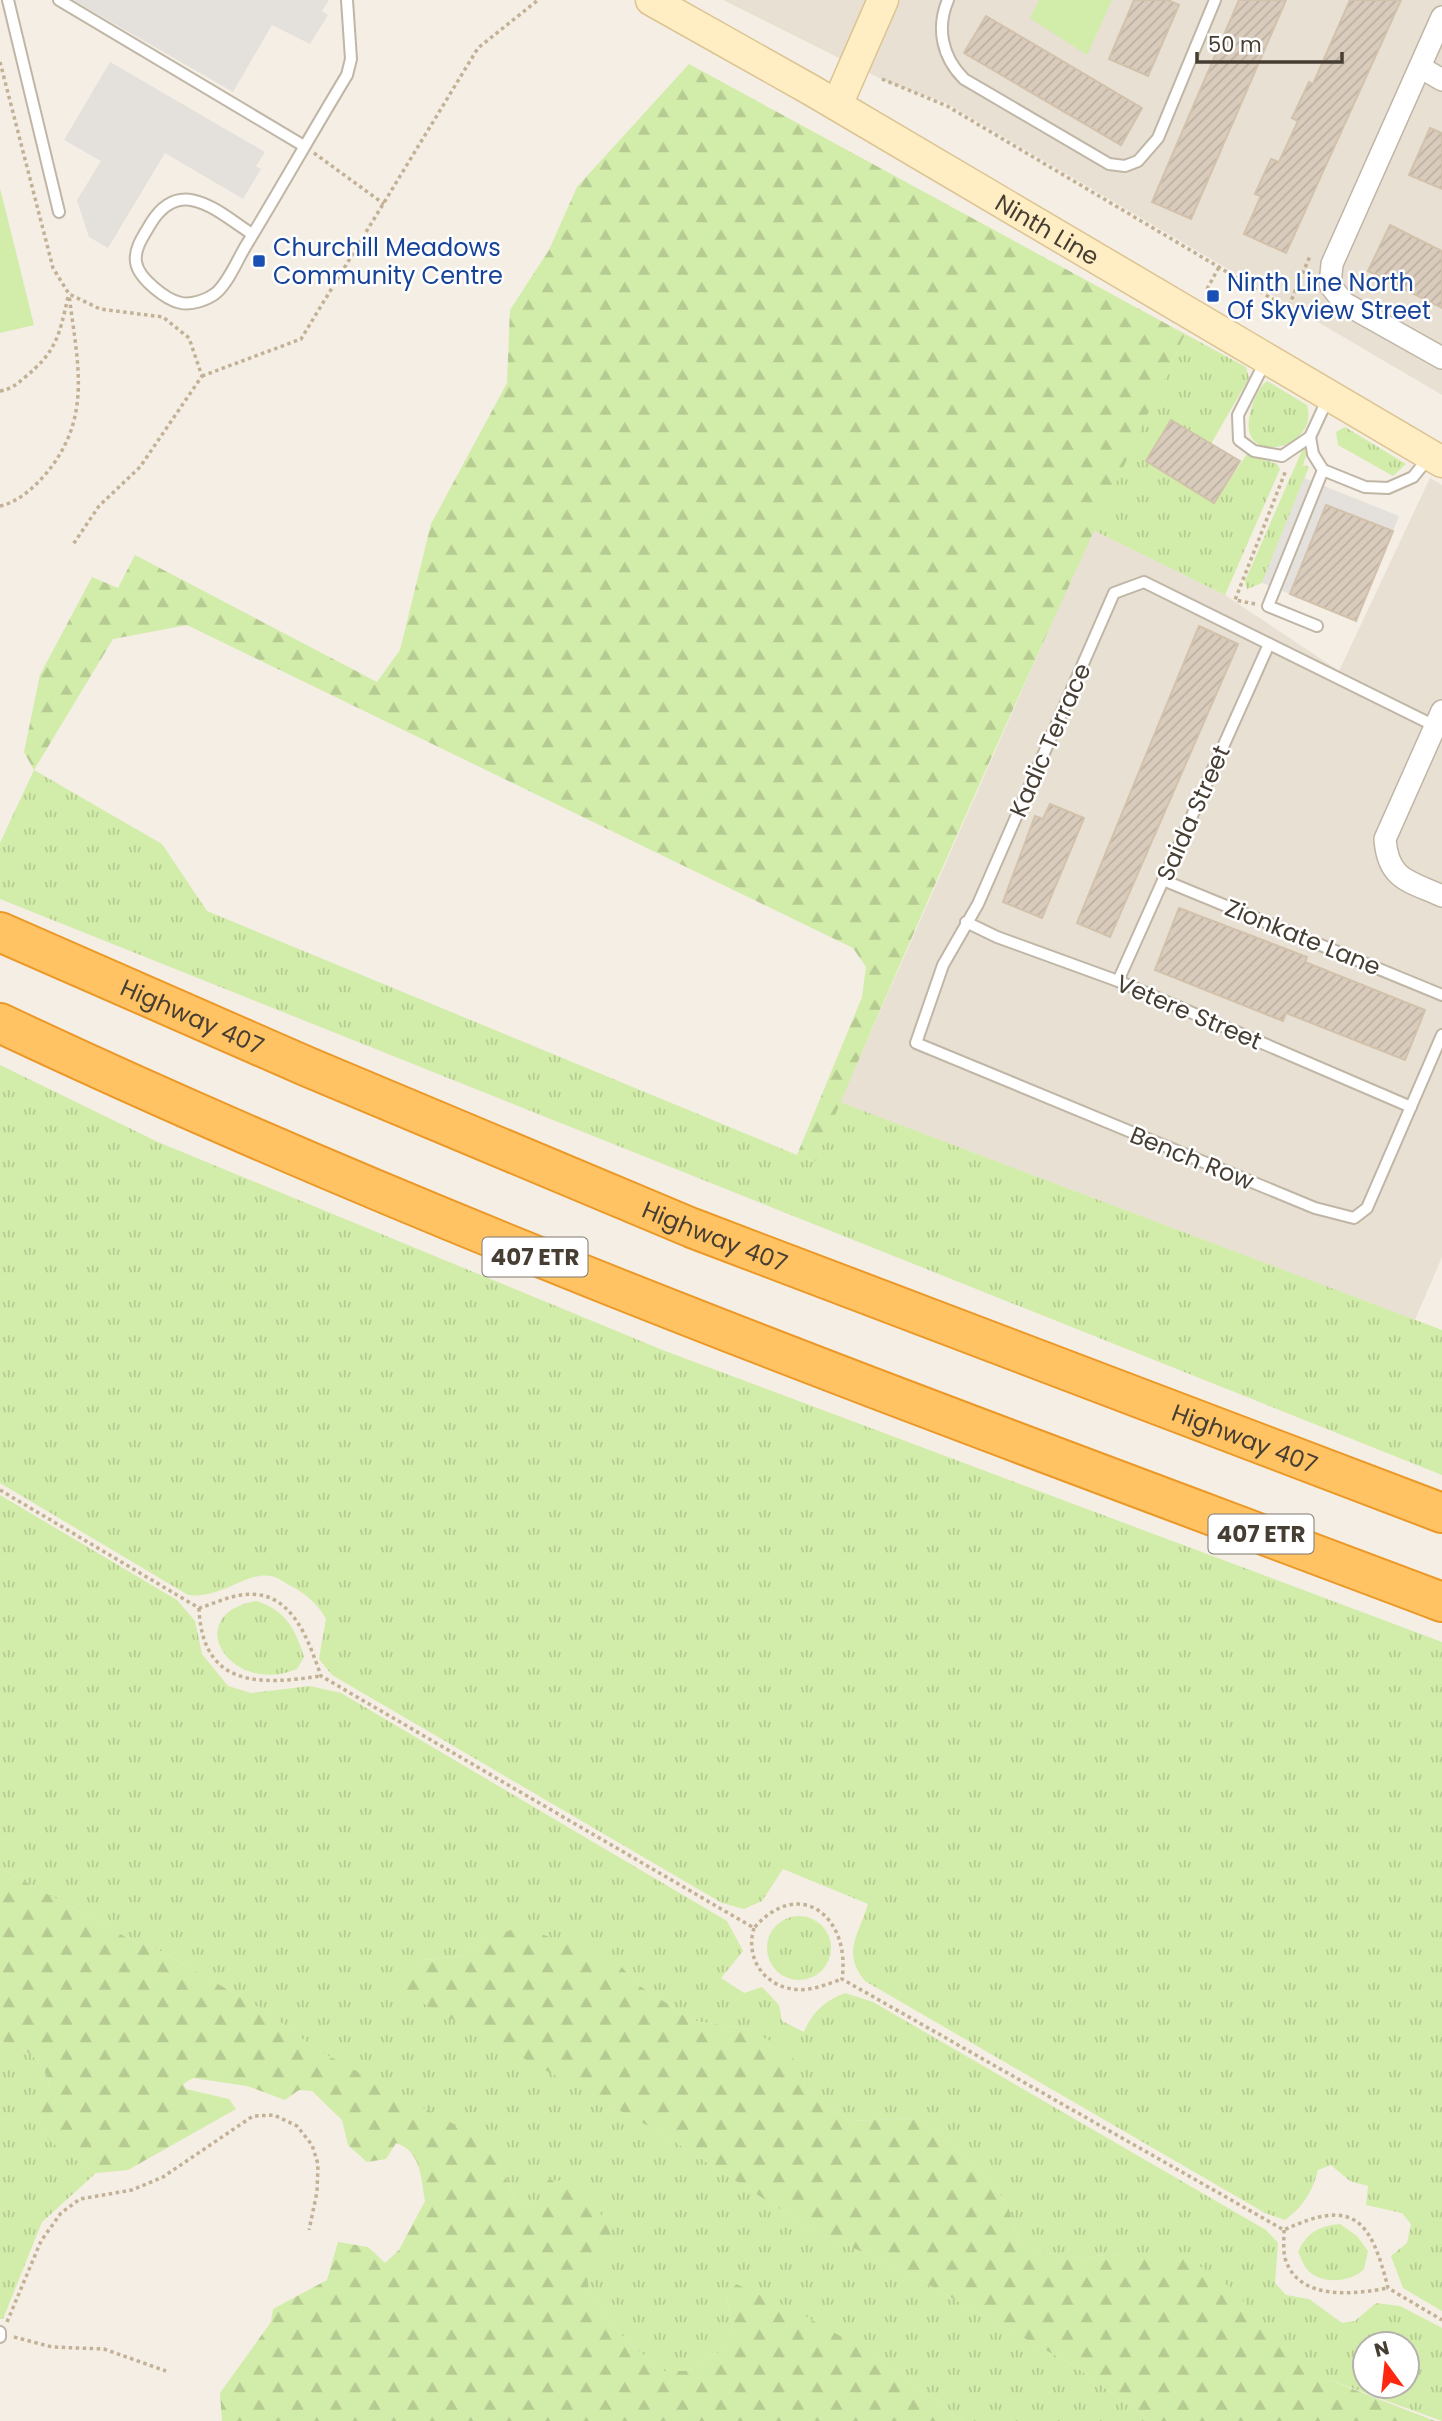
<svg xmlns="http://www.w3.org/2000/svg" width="1442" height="2421" font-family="Poppins,sans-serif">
<defs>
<pattern id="grass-tufts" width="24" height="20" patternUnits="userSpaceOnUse" patternTransform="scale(1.75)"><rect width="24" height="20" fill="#d2eca9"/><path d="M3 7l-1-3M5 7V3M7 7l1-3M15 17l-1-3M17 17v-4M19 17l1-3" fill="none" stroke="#b6cb92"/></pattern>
<pattern id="forest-firs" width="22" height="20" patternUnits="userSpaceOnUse" patternTransform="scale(1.75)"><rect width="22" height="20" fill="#d2eca9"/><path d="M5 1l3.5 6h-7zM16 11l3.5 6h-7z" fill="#b6cb92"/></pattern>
<pattern id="building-hatch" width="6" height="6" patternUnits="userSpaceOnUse" patternTransform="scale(1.75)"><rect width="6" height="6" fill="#daccbc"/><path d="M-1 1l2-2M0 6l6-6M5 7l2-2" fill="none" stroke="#bcb0a2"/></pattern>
</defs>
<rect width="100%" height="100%" fill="#f4eee4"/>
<g fill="#e8e0d2">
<path d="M723,0H1442V395L946,103L883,80Z"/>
<path d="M1430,478L1442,485V1257L1415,1320L840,1102L1093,530L1225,595L1339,671Z"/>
</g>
<g fill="url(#grass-tufts)" fill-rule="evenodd">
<path d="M1185,334L1246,367L1249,378L1211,444L1171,420L1146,461L1214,503L1247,454L1277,464L1280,469L1225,595L1093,530Z"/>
<path d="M1267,381L1307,405C1321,450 1233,470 1251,410C1254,399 1258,388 1267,381Z"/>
<path d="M1345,427L1406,464L1393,476L1338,445L1336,432Z"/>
<path d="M1304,446L1306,456L1303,465L1309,467L1262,583L1247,589L1245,581Z"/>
<path d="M34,770L162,844L207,911L797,1155L815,1162L840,1102L1442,1330V1475L0,899V843Z"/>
<path d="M0,1065L158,1142L665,1351L1442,1642V2311L1403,2288L1391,2256L1407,2243L1411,2224L1402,2213L1366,2205L1368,2186L1350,2181L1331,2165L1318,2170C1312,2192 1304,2206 1285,2220L1265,2213L865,1981C841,1952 859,1935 868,1904L783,1869L762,1901L744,1909L722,1903L332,1675L319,1659L326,1619C318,1604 306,1594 291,1586C285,1583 278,1577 271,1576C246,1571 222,1599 188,1595L0,1483Z"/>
<path d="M0,1495L177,1600L195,1621L202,1654L228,1686L251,1693L310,1686L341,1693L727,1921L743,1951L721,1978L744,1993L762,1987L779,2005L782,2021L804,2032C813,2011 825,2001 845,1993L873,2002L1266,2230L1278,2243L1275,2283L1286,2295L1309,2299L1342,2323L1355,2321L1376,2303L1400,2306L1442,2328V2421L1324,2378L1121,2254L1069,2258L1030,2249L1019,2243L1008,2206L1001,2196L958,2147L917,2118L850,2121L807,2091L792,2056L747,2029L695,2021L638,1985L620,1965L484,1940L462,1956L422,1960L394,1987L661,2133L809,2228L900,2269L1076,2367L1151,2421H962L872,2354L726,2293L732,2330L721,2351L688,2371H664L626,2341L589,2291L585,2267L607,2253L539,2203L528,2209L516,2204L499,2159L316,2049L265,2011L155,1948L131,1940L0,1868ZM1365,2344H1407V2386H1365Z"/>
<path d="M256,1601C285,1610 295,1628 304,1657L297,1669C230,1697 179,1615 256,1601Z"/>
<circle cx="799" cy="1948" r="32"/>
<path d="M0,2041C20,2043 49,2063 49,2086C49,2101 33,2119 43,2133C53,2146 82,2163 96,2173L42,2222L3,2319H0Z"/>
<path d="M1340,2224L1357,2236L1368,2251L1364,2269C1351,2283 1318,2285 1306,2268C1303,2264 1301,2257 1298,2252C1307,2233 1318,2226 1340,2224Z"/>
</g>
<g fill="url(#forest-firs)">
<path d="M689,64L1185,334C1057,608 933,884 815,1162L797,1155L862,997L866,967L853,948L187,625L113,639L34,770L24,752L40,675L92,577L118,588L135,555L377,682L400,650L431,524L507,383L510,310L549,250L577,187Z"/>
<path d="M0,1868L131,1940L155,1948L265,2011L316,2049L483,2140L499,2159L516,2204L528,2209L539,2203L548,2180L571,2181L604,2218L613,2241L607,2253L586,2267L589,2291L626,2341L664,2371H688L721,2351L732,2330L726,2293L736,2284L796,2311L872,2354L962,2421H222L220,2393L271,2322L273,2309L327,2280L338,2242L368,2247L385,2263L399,2250L425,2201C421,2177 421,2151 396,2143L386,2159L367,2162L348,2145L342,2120L312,2091L299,2090L285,2100L247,2086L193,2078L183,2084L186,2089L229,2099L236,2109L128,2170L96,2173C82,2163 52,2146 43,2133C33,2119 48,2101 49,2086C49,2063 20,2043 0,2041Z"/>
<path d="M521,1926L620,1965L638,1985L695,2021L747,2029L782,2047L792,2055L807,2091L850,2121L917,2118L958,2147L1001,2196L1008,2206L1019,2243L1030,2249L1069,2258L1121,2254L1187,2257L1230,2287L1302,2362L1324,2378L1435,2421H1151L1076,2367L900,2269L809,2228L661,2133L393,1987L422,1960L462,1956L484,1940Z"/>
</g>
<g fill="#d2eca9">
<path d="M1039,0H1112L1087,55L1030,18Z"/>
<path d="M0,188L34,325L0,333Z"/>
</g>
<g fill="#e4e1dd">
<path d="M73,0H329L322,11L328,15L310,44L272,25L233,92Z"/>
<path d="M110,62L265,152L256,166L261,169L243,199L165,153L108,248L89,237L77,200L101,161L64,140Z"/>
<path d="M1304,478L1399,516L1393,531L1326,505L1290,594L1262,583Z"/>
</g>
<g fill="url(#building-hatch)" stroke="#d2c1ab" stroke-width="2">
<path d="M1134,0H1168L1179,5L1148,76L1109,59Z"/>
<path d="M1239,0H1286L1191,219L1152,202Z"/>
<path d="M1350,0H1401L1286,253L1244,234L1261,196L1255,194L1271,159L1279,162L1298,121L1292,118L1309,82L1313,84Z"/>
<path d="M986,16L1142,108L1121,145L964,53Z"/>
<path d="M1430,128L1442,133V189L1409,175Z"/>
<path d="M1390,225L1442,251V308L1368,271Z"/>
<path d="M1171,420L1240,461L1214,503L1146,461Z"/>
<path d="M1326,505L1393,531L1356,621L1290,594Z"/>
<path d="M1199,626L1238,644L1110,937L1077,923Z"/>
<path d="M1050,804L1084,818L1042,918L1003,902L1035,816L1043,819Z"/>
<path d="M1179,908L1307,957L1305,962L1425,1010L1405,1060L1286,1013L1283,1021L1155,970Z"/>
</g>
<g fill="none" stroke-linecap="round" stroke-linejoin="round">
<defs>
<g id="lane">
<path d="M8,0L59,212"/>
<path d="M59,0L304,146"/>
<path d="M948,0C936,28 942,57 964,79L1109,164L1125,166L1138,161L1158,138L1215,0"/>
<path d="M252,234C218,212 181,175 151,223C144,235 134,248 136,262C138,278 166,300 181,303C192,305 207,300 216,293C229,282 238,258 247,244C281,188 313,131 347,75L351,59L347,0"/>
<path d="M1265,362L1238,415L1239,440L1254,451L1282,456L1310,437L1328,398"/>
<path d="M1310,437L1313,454L1323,470L1365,487L1388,488L1413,477L1430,456"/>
<path d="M1317,626L1268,606L1323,470"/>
<path d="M1435,726L1144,582L1114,593L978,904L943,965L916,1043L1315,1208L1354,1218L1367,1208L1442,1035"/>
<path d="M1163,880L1442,995"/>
<path d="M966,922L997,937L1118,981L1411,1107"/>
<path d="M1118,981L1269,644"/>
<path d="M0,2332V2337"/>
</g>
<g id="street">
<path d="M1442,17L1332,264L1330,285L1344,303L1442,358"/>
<path d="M1420,67L1442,80"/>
<path d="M1442,711L1385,839C1388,880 1409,881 1442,896"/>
</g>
<g id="secondary">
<path id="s1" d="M651,0L811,90L1442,462"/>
<path d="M837,105L883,0"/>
</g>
<g id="highway">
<path id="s2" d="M0,932L308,1067L692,1228L1442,1513"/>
<path d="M0,1023C469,1244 957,1419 1442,1602"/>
</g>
</defs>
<use href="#lane" stroke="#c0b6a6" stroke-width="14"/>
<use href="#street" stroke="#c0b6a6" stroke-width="24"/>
<use href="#secondary" stroke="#dcc391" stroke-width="33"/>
<use href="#highway" stroke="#ec9827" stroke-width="42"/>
<g stroke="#c3b196" stroke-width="3.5" stroke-dasharray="3.5 3.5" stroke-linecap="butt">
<path d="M0,62L53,268L69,294L100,309L163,317L189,338L202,376L140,467L99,506L72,546"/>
<path d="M882,79L947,106L1288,308L1310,256"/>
<path d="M314,153L384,204"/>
<path d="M1207,289L1219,267"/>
<path d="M202,376L301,339L478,48L538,0"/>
<path d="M0,391C11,389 16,385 24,378C56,352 59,337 68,297"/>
<path d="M0,506C18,502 32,489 44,476C94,418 77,363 69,294"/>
<path d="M1255,604L1235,600L1286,470"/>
<path d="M0,1490L199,1608C213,1604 227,1597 241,1595C291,1587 308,1639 321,1676L754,1928C799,1876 851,1916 842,1979L1284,2230C1354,2197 1371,2220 1388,2288L1442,2320"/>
<path d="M199,1608C202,1688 260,1685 321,1676"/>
<path d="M754,1928C745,1957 763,1985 793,1989C809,1992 828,1984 842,1979"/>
<path d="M1284,2230C1284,2239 1283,2250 1285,2258C1298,2302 1355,2294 1388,2288"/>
<path d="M7,2322L41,2241L61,2213L80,2199L132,2190L163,2177L253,2116L274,2115L297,2126L312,2145L318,2164L317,2192L309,2230"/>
<path d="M14,2337L52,2347L104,2349L166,2371"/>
</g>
<use href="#lane" stroke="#fff" stroke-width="10"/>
<use href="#street" stroke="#fff" stroke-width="21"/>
<use href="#secondary" stroke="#ffedc3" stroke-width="30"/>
<use href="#highway" stroke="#ffc364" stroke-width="38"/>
</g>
<g fill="#1a4fb4" stroke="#fff" stroke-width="2.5">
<rect x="252" y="254" width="14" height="14" rx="3.5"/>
<rect x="1206" y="289" width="14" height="14" rx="3.5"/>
</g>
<g text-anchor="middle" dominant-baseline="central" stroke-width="5" stroke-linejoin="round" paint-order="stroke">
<g fill="#fff" stroke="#7e7870" stroke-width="2">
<rect x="482.5" y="1237.5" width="105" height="39" rx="5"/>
<rect x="1208.5" y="1514.5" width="105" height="39" rx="5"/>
</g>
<g font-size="23" font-weight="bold" fill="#473e33">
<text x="535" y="1257">407 ETR</text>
<text x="1261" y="1534">407 ETR</text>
</g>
<g font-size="24" fill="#473e33" stroke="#fff">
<text stroke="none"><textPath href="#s1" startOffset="458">Ninth Line</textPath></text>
<text transform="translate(1050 740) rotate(-66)">Kadic Terrace</text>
<text transform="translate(1193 813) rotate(-66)">Saida Street</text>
<text transform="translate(1303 937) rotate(22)">Zionkate Lane</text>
<text transform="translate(1189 1012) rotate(23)">Vetere Street</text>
<text stroke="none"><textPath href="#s2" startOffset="210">Highway 407</textPath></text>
<text transform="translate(1192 1158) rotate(22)">Bench Row</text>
<text stroke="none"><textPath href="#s2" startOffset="777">Highway 407</textPath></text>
<text stroke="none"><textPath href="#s2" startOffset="1344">Highway 407</textPath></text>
</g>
<g font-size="24" fill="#164399" stroke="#fff" text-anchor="start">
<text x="273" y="247">Churchill Meadows<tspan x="273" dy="28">Community Centre</tspan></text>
<text x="1227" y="282">Ninth Line North<tspan x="1227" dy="28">Of Skyview Street</tspan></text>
</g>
</g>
<g transform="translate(1386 2365) rotate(345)"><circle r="33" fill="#ffffff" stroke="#b5b2ad" stroke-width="2"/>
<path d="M0-5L12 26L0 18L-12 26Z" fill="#ff2710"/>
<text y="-10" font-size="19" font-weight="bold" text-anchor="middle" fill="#473e33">N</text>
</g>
<path d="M1197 52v10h145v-10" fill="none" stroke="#473e33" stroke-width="3.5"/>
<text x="1208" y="52" font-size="21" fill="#473e33" stroke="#ffffff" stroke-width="5" paint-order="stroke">50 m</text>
</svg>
